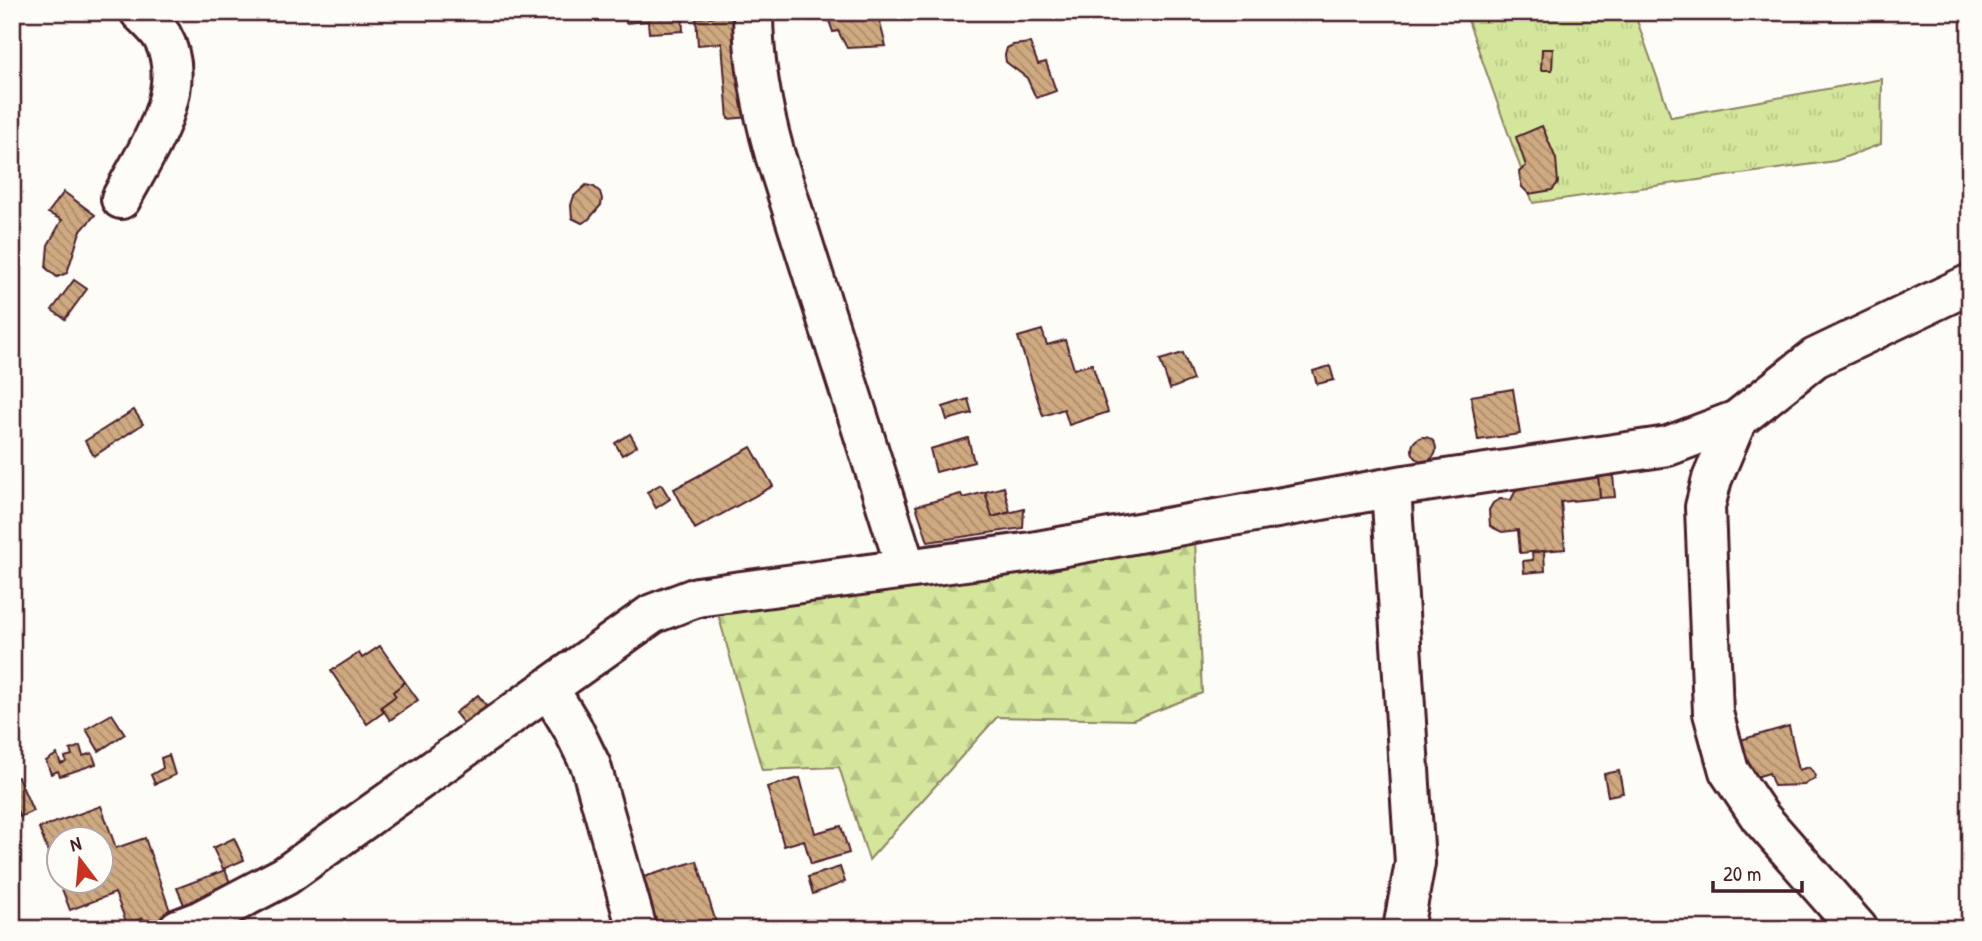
<svg xmlns="http://www.w3.org/2000/svg" width="1982" height="941" font-family="'Patrick Hand',sans-serif">
<defs>
<pattern id="grass-tufts" width="24" height="20" patternUnits="userSpaceOnUse" patternTransform="scale(1.75)"><rect width="24" height="20" fill="#d3e69b"/><path d="M3 7l-1-3M5 7V3M7 7l1-3M15 17l-1-3M17 17v-4M19 17l1-3" fill="none" stroke="#b7c586"/></pattern>
<pattern id="forest-firs" width="22" height="20" patternUnits="userSpaceOnUse" patternTransform="scale(1.75)"><rect width="22" height="20" fill="#d3e69b"/><path d="M5 1l3.5 6h-7zM16 11l3.5 6h-7z" fill="#b7c586"/></pattern>
<pattern id="building-back-hatch" width="6" height="6" patternUnits="userSpaceOnUse" patternTransform="scale(1.75)"><rect width="6" height="6" fill="#cfaa81"/><path d="M-1 5l2 2M0 0l6 6M5-1l2 2" fill="none" stroke="#aa8a6a"/></pattern>
</defs>
<rect width="100%" height="100%" fill="#fdfcf7"/>
<filter id="ink" filterUnits="userSpaceOnUse"><feTurbulence type="fractalNoise" baseFrequency=".0143" numOctaves="2"/><feDisplacementMap in="SourceGraphic" scale="14" xChannelSelector="R" yChannelSelector="G"/><feConvolveMatrix kernelMatrix="1 2 1 2 8 2 1 2 1" color-interpolation-filters="sRGB"/></filter>
<g filter="url(#ink)">
<path fill="url(#grass-tufts)" stroke="#8e8263" stroke-width="2" d="M1465,12H1634L1671,117L1882,79L1881,144L1835,161L1533,203Z"/>
<path fill="url(#forest-firs)" stroke="#8e8263" stroke-width="2" d="M1195,540L1202,693L1133,720L997,717L869,860L839,767L762,770L716,607Z"/>
<g fill="url(#building-back-hatch)" stroke="#4a1f2b" stroke-width="2" fill-rule="evenodd">
<path d="M626,12H682L683,31L649,33L648,21L626,23Z"/>
<path d="M826,12H877L886,46L847,48L838,31L833,32Z"/>
<path d="M742,14L750,117L728,119L722,43L698,45L696,18Z"/>
<path d="M1030,43L1038,64L1046,62L1056,91L1036,98L1027,78L1006,62L1005,55L1007,48L1013,45Z"/>
<path d="M1542,49H1553L1552,70H1541Z"/>
<path d="M1542,126L1556,159L1558,183L1552,190L1529,194L1522,187L1520,178L1519,172L1526,166L1516,137Z"/>
<path d="M586,185L594,187L600,192L602,199L601,205L589,219L582,223L572,218L571,205L574,196Z"/>
<path d="M64,192L95,215L80,232L67,273L57,277L46,268L48,245L62,220L48,213Z"/>
<path d="M74,280L87,289L65,319L52,310Z"/>
<path d="M1042,330L1047,345L1065,340L1074,369L1092,364L1108,412L1069,425L1064,409L1043,416L1018,337Z"/>
<path d="M1183,353L1193,380L1170,389L1160,360Z"/>
<path d="M1330,366L1334,380L1317,384L1313,371Z"/>
<path d="M1513,389L1520,434L1478,440L1471,396Z"/>
<path d="M968,399L972,413L947,420L943,407Z"/>
<path d="M134,410L143,424L94,456L85,441Z"/>
<path d="M630,434L637,446L622,455L615,443Z"/>
<circle cx="1424" cy="449" r="12"/>
<path d="M968,438L974,462L936,472L930,449Z"/>
<path d="M751,447L773,486L695,529L674,489Z"/>
<path d="M1613,475L1615,497L1600,498L1598,476Z"/>
<path d="M1598,476L1600,498L1561,502L1565,549L1520,553L1518,530L1502,532L1490,526L1489,510L1493,503L1500,499L1511,500L1516,490L1524,486Z"/>
<path d="M661,484L670,499L656,508L647,492Z"/>
<path d="M1004,487L1010,512L992,517L985,492Z"/>
<path d="M985,492L992,517L1024,509L1023,528L928,542L916,506L961,494L963,498Z"/>
<path d="M1544,551L1545,571L1524,573L1523,561L1533,560L1532,553Z"/>
<path d="M380,646L405,682L393,692L396,696L381,707L384,712L367,724L331,671L359,653L362,658Z"/>
<path d="M405,682L418,700L390,720L381,707L396,696L393,692Z"/>
<path d="M478,695L487,706L464,724L455,713Z"/>
<path d="M112,714L125,734L99,751L86,729Z"/>
<path d="M1789,726L1799,770L1809,767L1814,772L1815,778L1804,785L1774,786L1769,773L1749,779L1737,741Z"/>
<path d="M80,746L83,756L92,753L96,764L60,776L58,771L51,774L46,761L57,754L61,764L66,762L65,757L72,755L70,750Z"/>
<path d="M169,755L175,775L155,784L151,775L163,768L161,758Z"/>
<path d="M1619,771L1623,793L1608,796L1604,774Z"/>
<path d="M18,777L33,811L20,817L12,800V780Z"/>
<path d="M800,778L815,833L841,826L849,853L811,864L804,840L784,846L767,787Z"/>
<path d="M101,806L116,848L145,838L172,917L144,924L143,918L127,924L115,893L70,910L39,828ZM60,839H102V881H60Z"/>
<path d="M234,838L244,860L223,869L213,848Z"/>
<path d="M697,861L718,929H655L640,878Z"/>
<path d="M840,867L845,882L813,894L808,877Z"/>
<path d="M225,870L233,890L185,907L177,888Z"/>
</g>
<g fill="none" stroke-linecap="round" stroke-linejoin="round">
<defs>
<g id="minor">
<path d="M753,12C753,60 762,109 775,155L906,568"/>
<path d="M121,199C145,153 192,89 162,36C156,27 148,20 140,12"/>
<path d="M1737,420L1712,479L1705,507L1713,713L1729,771L1760,817L1858,929"/>
<path d="M1391,488L1415,863L1403,929"/>
<path d="M549,689L572,727L591,766L637,929"/>
<path d="M178,929L199,921L285,876L652,614L697,597L1032,552L1405,485L1668,446L1737,420L1815,358L1970,284"/>
</g>
</defs>
<use href="#minor" stroke="#4a1f2b" stroke-width="44"/>
<use href="#minor" stroke="#fdfcf7" stroke-width="38"/>
</g>
</g>
<rect width="1982" height="941" fill="none" stroke="#fdfcf7" stroke-width="42"/>
<rect x="21" y="21" width="1940" height="899" fill="none" stroke="#4a1f2b" stroke-width="2.5" filter="url(#ink)"/>
<g transform="translate(80 860) rotate(344)"><circle r="33" fill="#fdfcf7" stroke="#b5a4a5" stroke-width="2"/>
<path d="M0-5L12 26L0 18L-12 26Z" fill="#c8321e"/>
<text y="-10" font-size="19" font-weight="bold" text-anchor="middle" fill="#4a1f2b">N</text>
</g>
<path d="M1713 881v10h89v-10" fill="none" stroke="#4a1f2b" stroke-width="3.5"/>
<text x="1723" y="881" font-size="21" fill="#4a1f2b" stroke="#fdfcf7" stroke-width="5" paint-order="stroke">20 m</text>
</svg>
